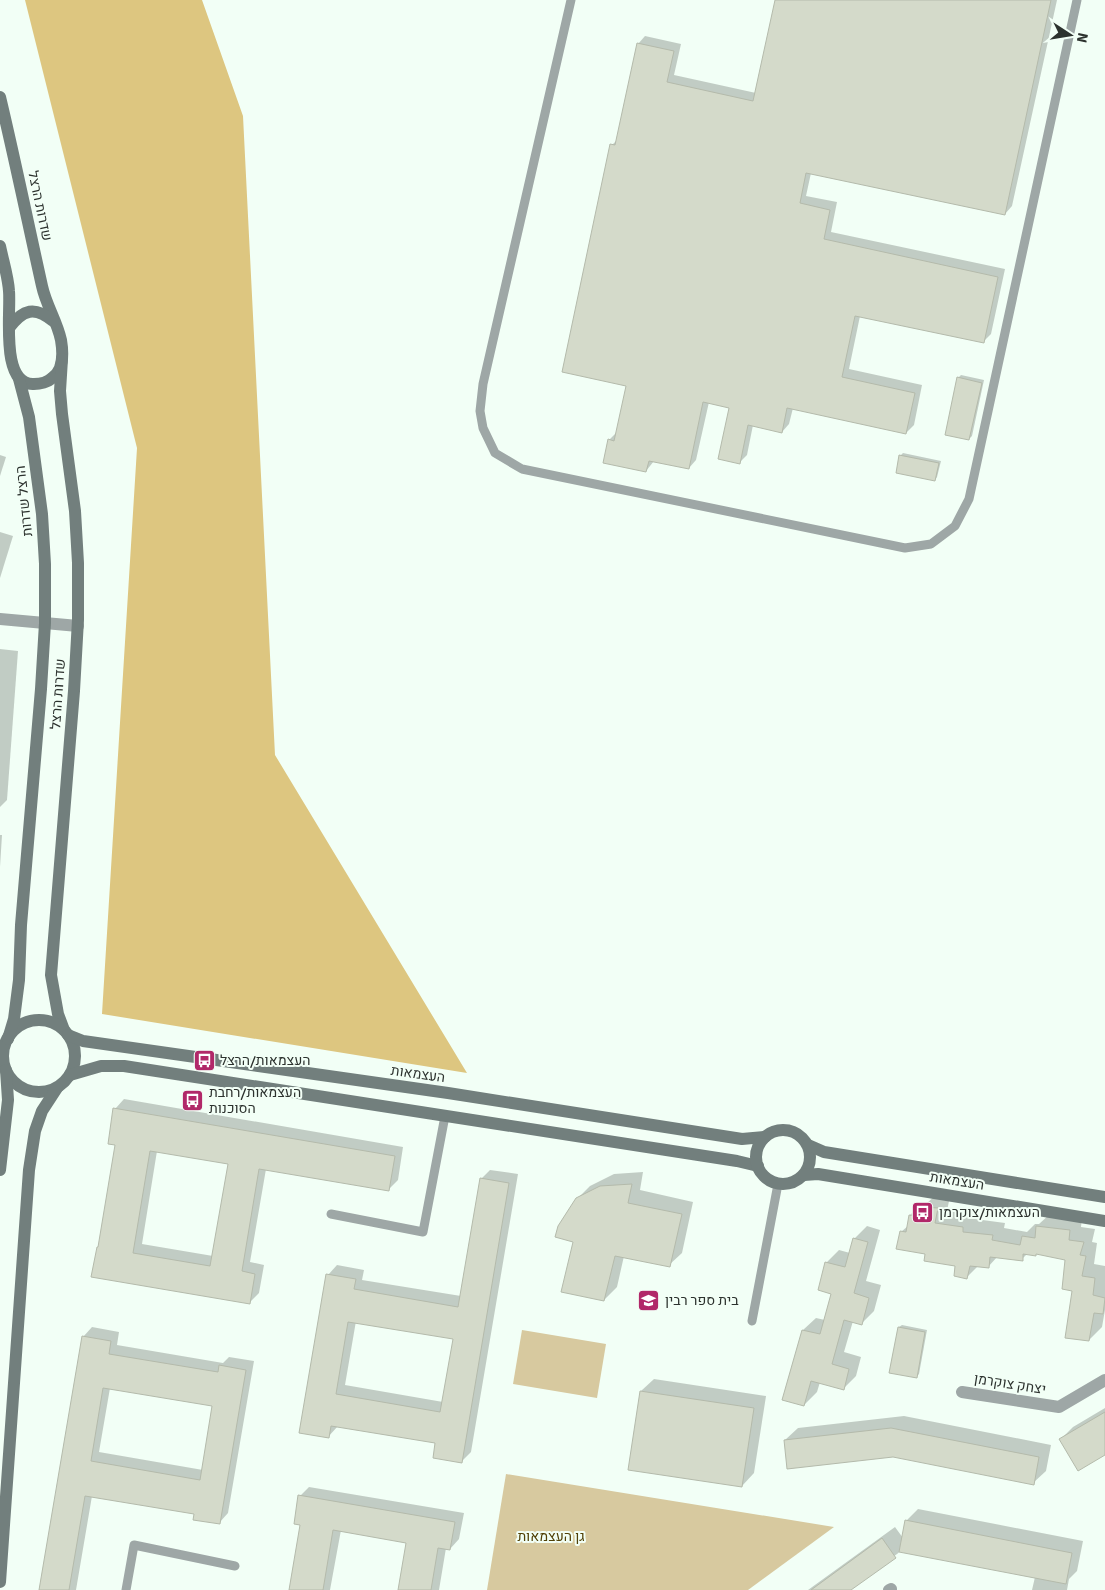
<svg xmlns="http://www.w3.org/2000/svg" width="1105" height="1590" font-family="Signika,Heebo,sans-serif">
<rect width="100%" height="100%" fill="#f2fff6"/>
<g fill="#d7c99f">
<path d="M522,1330L606,1344L597,1398L513,1384Z"/>
<path d="M506,1474L834,1527L748,1590H487Z"/>
</g>
<path fill="#ddc680" d="M25,0H202L243,116L275,755L467,1073L102,1014L137,448Z"/>
<g fill="#0003" fill-rule="evenodd">
<path d="M776,0H1057L1012,206L1005,214L811,173L806,196L837,202L831,232L1005,269L991,334L983,342L860,316L849,369L922,385L914,425L906,433L793,408L789,424L782,432L753,425L747,455L739,463L730,407L709,402L696,460L689,468L654,461L646,471L609,440L617,432L628,385L612,145L618,139L638,44L645,36L681,44L674,75L756,93Z"/>
<path d="M961,375L984,380L972,436L969,439L958,378Z"/>
<path d="M903,453L941,461L937,477L935,480L900,456Z"/>
<path d="M0,455L6,457L0,476Z"/>
<path d="M0,532L13,536L0,578Z"/>
<path d="M0,649L18,651L7,800L0,807Z"/>
<path d="M0,835H2L0,867Z"/>
<path d="M124,1099L403,1147L398,1180L388,1190L266,1169L250,1262L264,1265L259,1293L250,1302L100,1246L117,1144L115,1109ZM157,1151L229,1163L213,1256L142,1244Z"/>
<path d="M490,1170L518,1174L471,1452L462,1461L436,1442L338,1426L328,1437V1275L337,1265L364,1270L362,1280L461,1296L481,1179ZM356,1321L454,1338L443,1402L345,1385Z"/>
<path d="M643,1172L640,1190L693,1202L682,1253L669,1265L624,1256L617,1287L604,1300L574,1241L577,1199L590,1186L614,1174Z"/>
<path d="M936,1195L950,1196L947,1211L975,1214V1219L1005,1223L1004,1228L1027,1232L1035,1224H1039L1050,1214L1082,1218L1081,1227L1095,1229L1092,1242L1097,1243L1094,1264L1105,1266V1310L1102,1327L1089,1340L1074,1290L1066,1259L1037,1252L1028,1253L1022,1259L998,1256L988,1267L978,1266L967,1277L957,1264L926,1253L901,1232L909,1225L910,1215L923,1203H927Z"/>
<path d="M867,1226L880,1230L866,1281L881,1285L874,1311L861,1324L853,1321L844,1352L861,1357L856,1376L844,1388L820,1382L817,1392L804,1405L803,1330L816,1318L825,1320L833,1293L827,1262L839,1250L850,1253L854,1239Z"/>
<path d="M902,1325L927,1330L919,1374L916,1377L899,1327Z"/>
<path d="M92,1327L119,1332L117,1345L223,1363L229,1357L254,1361L228,1513L219,1523L195,1513L92,1496L76,1590H40L83,1337ZM110,1388L213,1405L203,1470L99,1452Z"/>
<path d="M654,1379L766,1396L754,1473L742,1486L641,1391Z"/>
<path d="M1105,1408V1454L1061,1439L1073,1427Z"/>
<path d="M904,1416L1051,1445L1046,1471L1033,1483L893,1456L785,1440L798,1428Z"/>
<path d="M309,1487L464,1513L459,1539L450,1549L446,1548L439,1590H399L407,1542L341,1530L330,1590H290L302,1524L300,1496Z"/>
<path d="M918,1509L1083,1541L1077,1571L1069,1579L1067,1590H1032L1035,1577L901,1551L849,1590H808L895,1527L903,1538L906,1521Z"/>
</g>
<g fill="#d4daca" stroke="#b4baab" fill-rule="evenodd">
<path d="M775,0H1051L1005,215L806,173L800,203L830,210L824,239L998,277L984,343L855,316L842,377L915,393L906,434L787,408L782,433L748,425L740,464L718,459L729,408L703,402L689,469L649,461L646,472L603,463L608,439L614,441L626,386L562,372L610,144L615,145L637,43L674,51L667,82L753,101Z"/>
<path d="M957,377L982,383L969,440L945,435Z"/>
<path d="M899,455L939,463L935,481L896,473Z"/>
<path d="M113,1108L395,1156L389,1191L259,1169L242,1271L255,1274L250,1304L91,1277L97,1247H98L115,1145L108,1144ZM150,1151L228,1164L210,1266L133,1253Z"/>
<path d="M480,1178L509,1183L462,1463L433,1458L435,1443L331,1426L329,1438L299,1433L326,1274L356,1279L354,1289L458,1307ZM348,1322L453,1339L440,1412L336,1394Z"/>
<path d="M632,1184L628,1203L682,1214L670,1267L615,1256L604,1301L561,1292L573,1242L555,1237L558,1226L576,1198L600,1186Z"/>
<path d="M922,1207L938,1208L935,1223L963,1227V1232L993,1235L992,1240L1020,1245L1022,1236L1035,1238L1036,1226L1070,1230L1069,1240L1084,1242L1080,1255L1086,1256L1082,1276L1095,1278L1093,1295L1105,1298L1103,1314L1094,1313L1089,1341L1065,1338L1072,1291L1062,1289L1065,1260L1036,1254V1256L1023,1254V1261L990,1257L989,1268L970,1266L967,1279L954,1276L955,1266L924,1261L925,1254L896,1249L900,1231L906,1232L909,1215L922,1217Z"/>
<path d="M853,1238L868,1242L854,1293L869,1298L862,1325L844,1320L832,1364L849,1369L844,1390L811,1381L804,1406L782,1400L802,1330L820,1334L831,1294L818,1290L825,1262L845,1267Z"/>
<path d="M898,1327L925,1332L917,1378L889,1373Z"/>
<path d="M82,1336L111,1341L109,1354L218,1372L219,1365L246,1370L220,1524L193,1520L194,1514L85,1496L69,1590H39ZM103,1388L212,1406L200,1480L91,1461Z"/>
<path d="M640,1391L754,1408L742,1487L628,1470Z"/>
<path d="M1105,1412V1455L1078,1471L1059,1439Z"/>
<path d="M891,1428L1039,1457L1034,1485L893,1457L787,1469L784,1440Z"/>
<path d="M298,1495L455,1522L450,1550L438,1548L431,1590H398L406,1543L333,1530L323,1590H289L300,1525L294,1524Z"/>
<path d="M905,1520L1072,1553L1066,1584L899,1552Z"/>
<path d="M882,1538L896,1558L851,1590H811Z"/>
</g>
<g fill="none" stroke-linecap="round" stroke-linejoin="round">
<g stroke="#9ea7a6" stroke-width="9">
<path d="M571,0L483,384L480,411L483,428L495,453L522,469L905,548L931,544L955,526L969,499L1077,0"/>
<path d="M331,1214L423,1232L445,1116"/>
<path d="M752,1321L778,1184"/>
<path d="M126,1590L134,1545L235,1566"/>
</g>
<g stroke="#9ea7a6" stroke-width="12">
<path d="M0,619L78,626"/>
<path d="M962,1392L1059,1407L1105,1380"/>
<path d="M889,1590L891,1589"/>
</g>
<g stroke="#727f7d" stroke-width="12">
<path d="M0,97C15,160 28,223 42,286C46,305 57,321 61,340C63,352 64,370 52,378C48,382 40,384 34,384C0,386 11,313 9,291C8,276 3,261 0,246"/>
<path d="M9,328C23,309 35,306 53,321"/>
<path d="M62,359L60,391L62,414L75,511L78,563V620L74,691L51,975L58,1014L64,1030"/>
<circle cx="39" cy="1056" r="36"/>
<path d="M68,1035L83,1041L448,1093L742,1139L765,1137"/>
<path d="M8,1039L14,1019L19,980L21,925L41,689L45,623V564L42,514L29,417L19,379"/>
<path d="M70,1075L101,1066H124L737,1161L758,1166"/>
<circle cx="783" cy="1157" r="27"/>
<path d="M808,1145L824,1152L1105,1197"/>
<path d="M0,1170L8,1100L6,1070"/>
<path d="M804,1175L818,1174L1105,1221"/>
<path d="M0,1582L29,1170L35,1131L42,1111L57,1088"/>
</g>
</g>
<defs>
<symbol id="bus-square" viewBox="-11 -11 22 22"><rect x="-9" y="-9" width="18" height="18" rx="4" fill="#b12869" stroke="#f2fff6"/><path d="M-5-6H5V4H4V6H2V4H-2V6H-4V4H-5ZM-3.5-4V0h7V-4ZM-3.5 1.2v1.5H-2V1.2ZM2 1.2v1.5H3.5V1.2Z" fill="#fff"/></symbol>
<symbol id="school-square" viewBox="-11 -11 22 22"><rect x="-9" y="-9" width="18" height="18" rx="4" fill="#b12869" stroke="#f2fff6"/><path d="M0-5L7-2L0 1L-7-2ZM-4 1L0 2.5L4 1V4Q0 6-4 4Z" fill="#fff"/></symbol>
</defs>
<g fill-rule="evenodd">
<use href="#bus-square" x="192" y="1048" width="25" height="25"/>
<use href="#bus-square" x="180" y="1088" width="25" height="25"/>
<use href="#bus-square" x="910" y="1200" width="25" height="25"/>
<use href="#school-square" x="636" y="1288" width="25" height="25"/>
</g>
<g text-anchor="middle" dominant-baseline="central" stroke-width="4" stroke-linejoin="round" paint-order="stroke">
<g font-size="14" fill="#2c322e" stroke="#f2fff6">
<text transform="translate(40 206) rotate(78)">שדרות הרצל</text>
<text transform="translate(24 501) rotate(-96)">הרצל שדרות</text>
<text transform="translate(58 694) rotate(-86)">שדרות הרצל</text>
<text transform="translate(418 1074) rotate(8)">העצמאות</text>
<text transform="translate(957 1181) rotate(9)">העצמאות</text>
<text transform="translate(1010 1384) rotate(9)">יצחק צוקרמן</text>
</g>
<g font-size="14" fill="#2c322e" stroke="#f2fff6" text-anchor="start">
<text x="220" y="1060">העצמאות/הרצל</text>
<text x="209" y="1092">העצמאות/רחבת<tspan x="209" dy="16">הסוכנות</tspan></text>
<text x="939" y="1212">העצמאות/צוקרמן</text>
<text x="665" y="1300">בית ספר רבין</text>
</g>
<g font-size="14" fill="#504006" stroke="#f2fff6">
<text x="551" y="1536">גן העצמאות</text>
</g>
</g>
<g transform="translate(1070 35) rotate(102)" stroke="#f2fff6" stroke-width="4" paint-order="stroke">
<path d="M0-4L9 19L0 12L-9 19Z" fill="#2c322e"/>
<text y="-8" font-size="14" font-weight="bold" text-anchor="middle" fill="#2c322e">N</text>
</g>
</svg>
